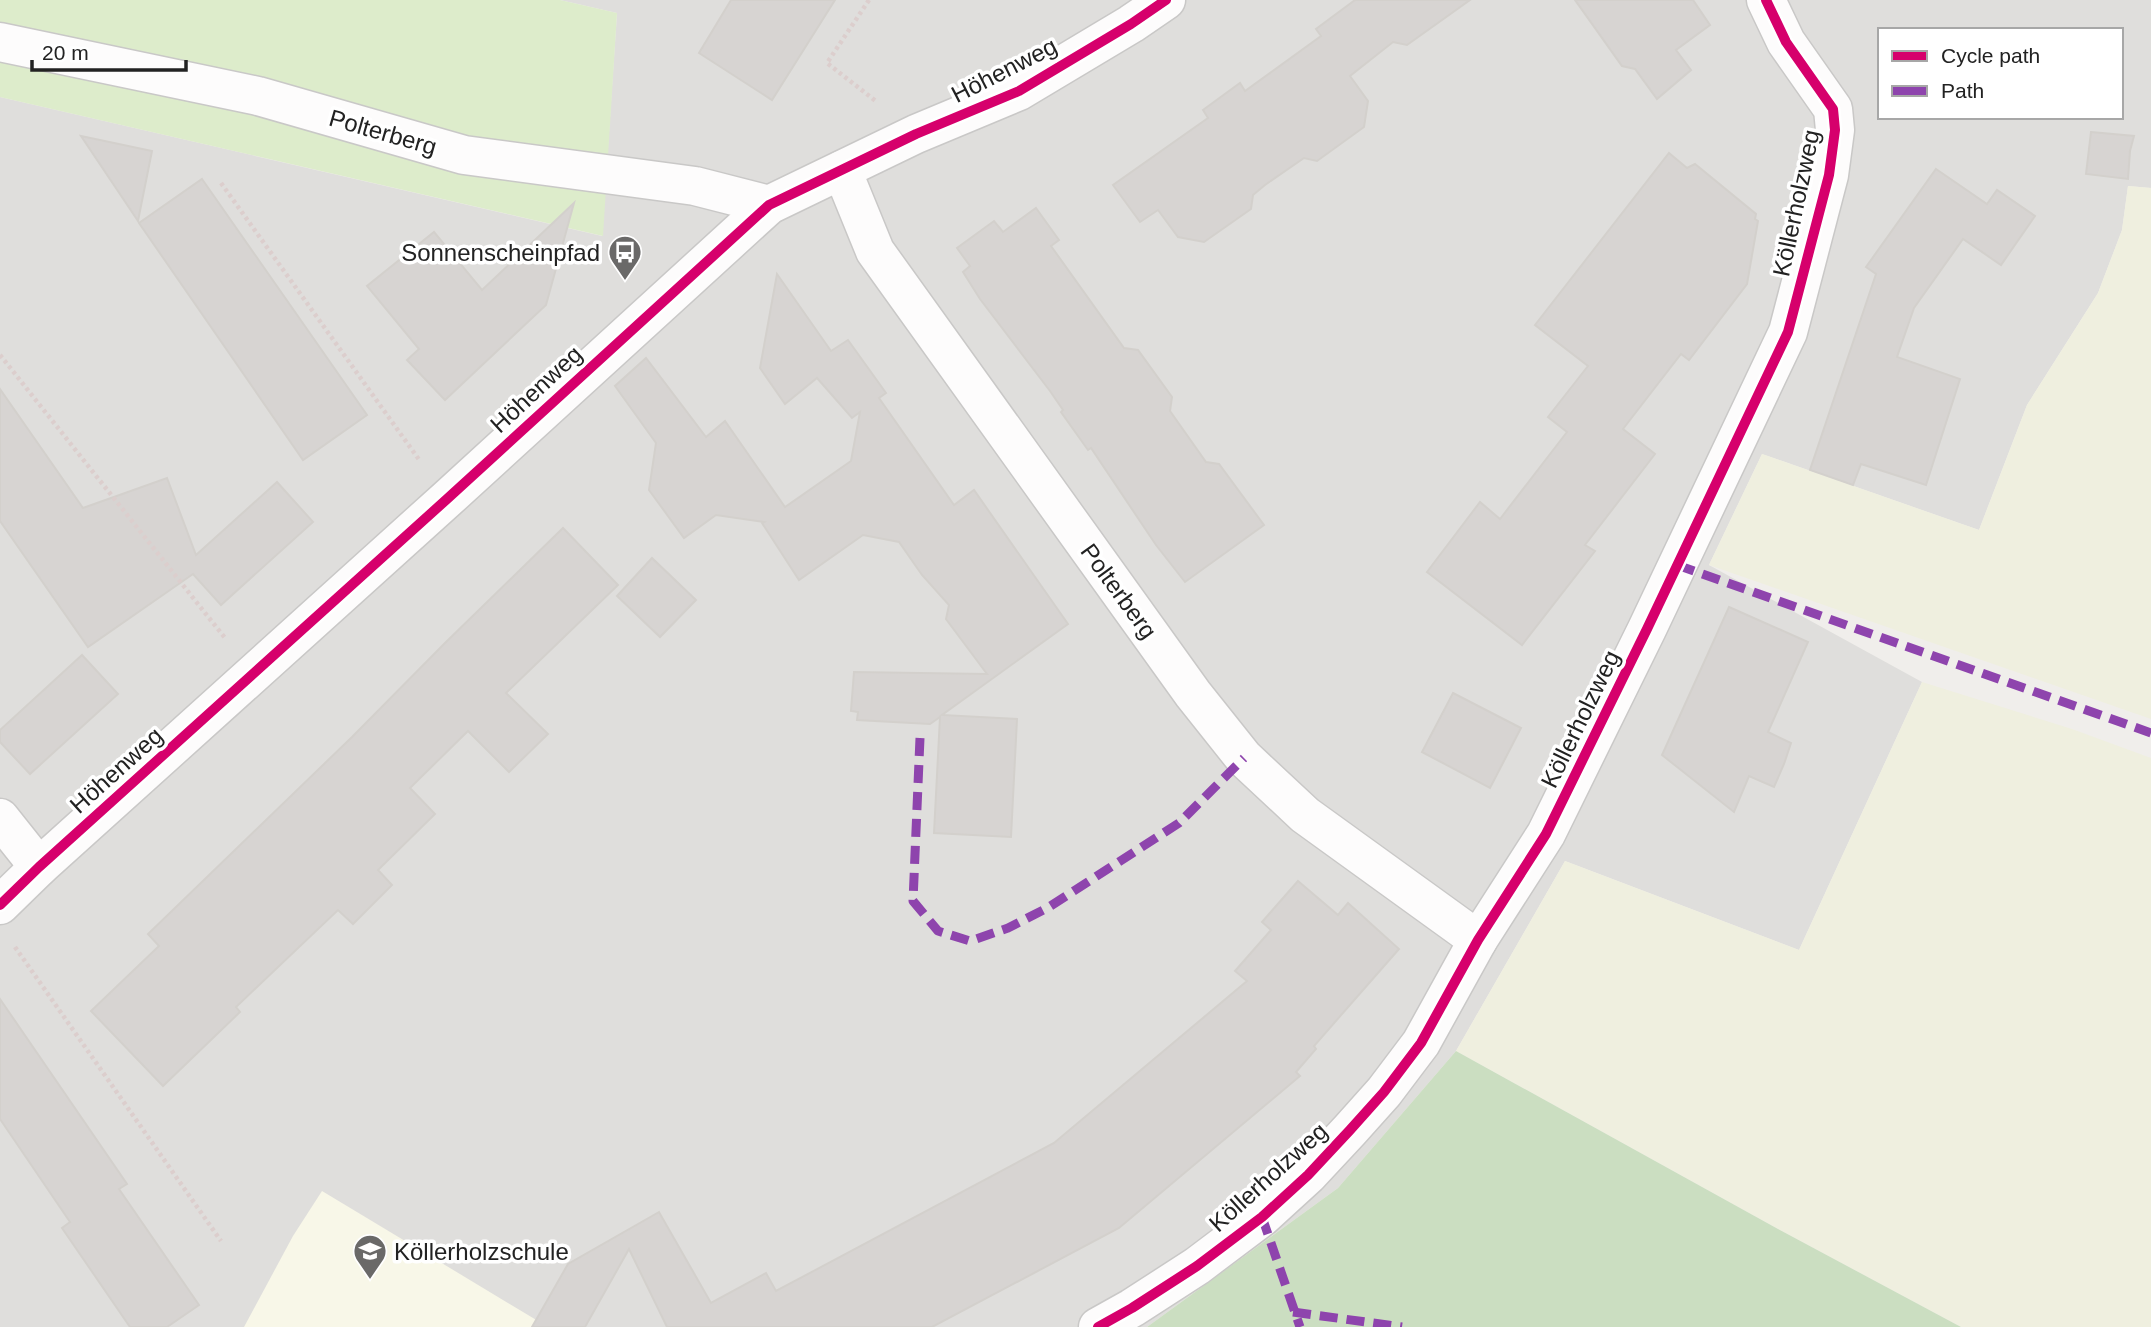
<svg xmlns="http://www.w3.org/2000/svg" width="2151" height="1327" font-family="Arial,sans-serif">
<rect width="100%" height="100%" fill="#f0eeeb"/>
<path fill="#dfdedc" fill-rule="evenodd" d="M560,0H2151V188L2128,186L2122,230L2098,293L2027,405L1979,530L1762,454L1709,565L1922,682L1799,950L1565,861L1456,1051L1338,1188L1147,1327H0V97L602,236L617,13ZM1880,30H2121V117H1880Z"/>
<path fill="#f8f7e8" d="M322,1191L548,1327H244L293,1236Z"/>
<g fill="#efefdf">
<path d="M2128,186L2151,188V719L1709,565L1762,454L1979,530L2027,405L2098,293L2122,230Z"/>
<path d="M1922,682L2072,729L2151,758V1327H1961L1778,1229L1456,1051L1565,861L1799,950Z"/>
</g>
<path fill="#ddeccb" d="M0,0H560L617,13L603,236L0,97Z"/>
<path fill="#cbdec1" d="M1456,1051L1778,1229L1961,1327H1147L1338,1188Z"/>
<g fill="#d7d4d2" stroke="#d3d0cc" stroke-width="2">
<path d="M731,0H835L772,100L699,53Z"/>
<path d="M1355,0H1470L1407,45L1393,42L1350,76L1368,101L1364,127L1317,161L1304,158L1265,185L1253,195L1251,209L1204,242L1178,237L1158,210L1140,222L1113,185L1208,118L1203,110L1240,83L1245,91L1321,36L1316,29Z"/>
<path d="M1575,0H1693L1710,25L1676,50L1691,70L1657,99L1635,69L1622,66Z"/>
<path d="M2091,132L2134,136L2130,151L2128,179L2086,174Z"/>
<path d="M81,136L152,151L138,221Z"/>
<path d="M1669,153L1687,168L1695,164L1756,214L1755,219L1758,221L1747,284L1689,360L1681,354L1623,429L1655,454L1585,545L1595,551L1522,645L1427,572L1480,502L1500,519L1567,432L1548,417L1588,366L1535,325Z"/>
<path d="M1936,169L1987,204L1997,190L2035,216L2001,265L1963,239L1914,308L1897,357L1960,379L1926,485L1861,464L1853,485L1810,470L1876,274L1866,267Z"/>
<path d="M202,179L367,415L303,460L139,223Z"/>
<path d="M574,203L546,305L445,400L407,360L419,349L367,286L434,232L482,290Z"/>
<path d="M1036,208L1059,240L1051,246L1124,348L1138,350L1172,397L1170,411L1206,462L1219,464L1264,525L1185,582L1156,545L1091,448L1088,450L1061,412L1063,410L1050,391L980,299L963,272L970,266L957,248L994,221L1003,232Z"/>
<path d="M777,274L831,351L848,340L886,393L879,398L954,505L974,490L1068,624L942,715L1017,719L1011,837L934,833L940,717L930,724L857,720L858,712L851,711L854,672L987,674L946,619L949,605L922,575L899,542L863,535L799,580L762,523L764,522L716,515L684,538L649,490L656,443L615,386L646,358L706,437L725,421L785,507L851,461L860,412L852,418L817,378L785,404L760,368Z"/>
<path d="M0,389L83,508L167,478L196,555L277,482L313,522L221,605L193,574L88,647L0,521Z"/>
<path d="M563,528L618,585L506,693L548,734L509,772L468,731L410,788L435,814L378,870L392,885L353,924L338,910L236,1007L240,1012L163,1086L91,1011L159,946L148,934L352,737L445,643Z"/>
<path d="M652,558L696,600L660,637L617,596Z"/>
<path d="M1729,607L1808,642L1768,732L1791,743L1784,764L1774,787L1749,776L1734,812L1662,755Z"/>
<path d="M82,655L118,694L30,774L0,742V730Z"/>
<path d="M1453,693L1521,728L1490,788L1422,752Z"/>
<path d="M1298,881L1338,915L1348,903L1399,949L1314,1046L1316,1049L1296,1072L1300,1076L1119,1228L932,1327H667L629,1249L585,1327H532L568,1264L659,1212L711,1303L766,1273L776,1291L1054,1143L1247,981L1235,971L1271,930L1262,922Z"/>
<path d="M0,999L127,1184L119,1189L199,1305L167,1327H130L62,1228L70,1222L0,1119Z"/>
</g>
<g fill="none" stroke-linecap="round" stroke-linejoin="round">
<defs>
<g id="minor">
<path d="M0,42L258,96L464,155L695,186L769,205"/>
<path d="M842,170L875,251L1193,694L1244,758L1305,815L1478,940"/>
<path d="M0,818L39,867"/>
<path d="M0,905L39,867L447,499L769,205L916,134L1019,91L1131,24L1166,0"/>
<path d="M1098,1327L1132,1308L1197,1266L1262,1217L1308,1175L1350,1130L1384,1092L1421,1043L1478,940L1546,834L1647,629L1788,332L1829,175L1835,130L1833,109L1786,42L1766,0"/>
</g>
</defs>
<use href="#minor" stroke="#c9c8c7" stroke-width="41"/>
<g stroke="#dccecd" stroke-width="4.5" stroke-dasharray="3.5 3.5" stroke-linecap="butt">
<path d="M869,0L827,63L877,102"/>
<path d="M221,183L420,461"/>
<path d="M0,355L225,638"/>
<path d="M15,947L221,1241"/>
</g>
<use href="#minor" stroke="#fdfcfc" stroke-width="38"/>
<g stroke="#8e44ad" stroke-width="9" stroke-dasharray="18 9" stroke-linecap="butt">
<path d="M1677,565L2151,733"/>
<path d="M920,738L913,901L938,931L970,941L1008,928L1049,907L1179,823L1244,758"/>
<path d="M1262,1217L1300,1327"/>
<path d="M1293,1312L1402,1327"/>
</g>
<defs>
<g id="cycleway">
<path d="M0,905L39,867L447,499L769,205L916,134L1019,91L1131,24L1166,0"/>
<path d="M1098,1327L1132,1308L1197,1266L1262,1217L1308,1175L1350,1130L1384,1092L1421,1043L1478,940L1546,834L1647,629L1788,332L1829,175L1835,130L1833,109L1786,42L1766,0"/>
</g>
</defs>
<use href="#cycleway" stroke="#fff" stroke-width="15"/>
<use href="#cycleway" stroke="#d6006c" stroke-width="10"/>
</g>
<defs>
<symbol id="bus-pin" viewBox="-11 -11 22 30"><path d="M0 17L-7.5 6A9.5 9.5 0 1 1 7.5 6Z" fill="#6a6968" stroke="#fff"/><path d="M-5-6H5V4H4V6H2V4H-2V6H-4V4H-5ZM-3.5-4V0h7V-4ZM-3.5 1.2v1.5H-2V1.2ZM2 1.2v1.5H3.5V1.2Z" fill="#fff"/></symbol>
<symbol id="school-pin" viewBox="-11 -11 22 30"><path d="M0 17L-7.5 6A9.5 9.5 0 1 1 7.5 6Z" fill="#6a6968" stroke="#fff"/><path d="M0-5L7-2L0 1L-7-2ZM-4 1L0 2.5L4 1V4Q0 6-4 4Z" fill="#fff"/></symbol>
</defs>
<g fill-rule="evenodd">
<use href="#bus-pin" x="606" y="233" width="38" height="52"/>
<use href="#school-pin" x="351" y="1232" width="38" height="52"/>
</g>
<g text-anchor="middle" dominant-baseline="central" stroke-width="7" stroke-linejoin="round" paint-order="stroke">
<g font-size="24" fill="#222" stroke="#fff">
<text transform="translate(1004 70) rotate(-27)">Höhenweg</text>
<text transform="translate(383 132) rotate(16)">Polterberg</text>
<text transform="translate(1796 203) rotate(-78)">Köllerholzweg</text>
<text transform="translate(536 389) rotate(-43)">Höhenweg</text>
<text transform="translate(1119 591) rotate(54)">Polterberg</text>
<text transform="translate(1580 719) rotate(-64)">Köllerholzweg</text>
<text transform="translate(116 770) rotate(-42)">Höhenweg</text>
<text transform="translate(1268 1177) rotate(-42)">Köllerholzweg</text>
</g>
<g font-size="24" fill="#222" stroke="#fff" text-anchor="end">
<text x="600" y="252">Sonnenscheinpfad</text>
<text x="394" y="1251" text-anchor="start">Köllerholzschule</text>
</g>
</g>
<rect x="1878" y="28" width="245" height="91" fill="#ffffff" stroke="#a7a7a7" stroke-width="2"/>
<rect x="1892" y="51" width="35" height="10" fill="#d6006c" stroke="#a7a7a7" stroke-width="2"/>
<text x="1941" y="63" font-size="21" fill="#222222">Cycle path</text>
<rect x="1892" y="86" width="35" height="10" fill="#8e44ad" stroke="#a7a7a7" stroke-width="2"/>
<text x="1941" y="98" font-size="21" fill="#222222">Path</text>
<path d="M32 60v10h154v-10" fill="none" stroke="#222222" stroke-width="3.5"/>
<text x="42" y="60" font-size="21" fill="#222222" stroke="#ffffff" stroke-width="5" paint-order="stroke">20 m</text>
</svg>
